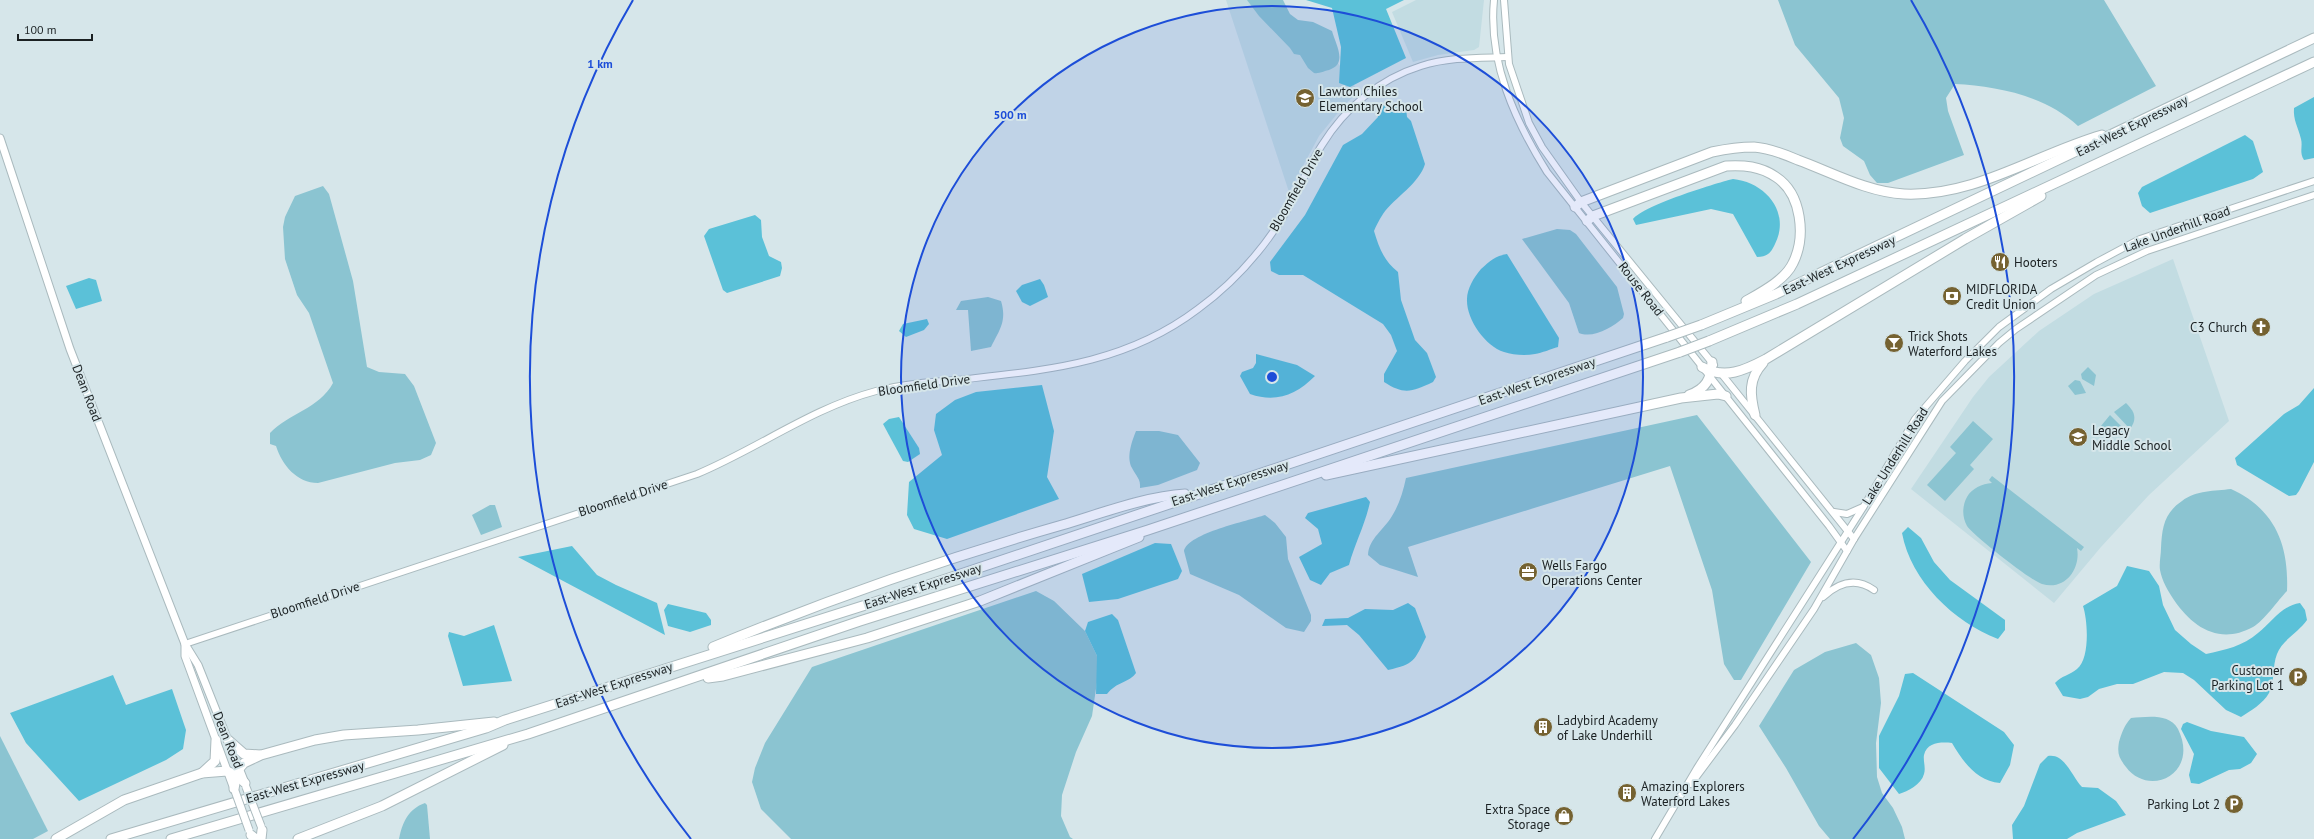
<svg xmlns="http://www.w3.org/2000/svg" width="2314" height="839" font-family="'PT Sans',sans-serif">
<rect width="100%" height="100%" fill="#d6e6ea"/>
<g fill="#c2dce2">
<path d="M1226,0H1279L1301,35L1335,59L1359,92L1345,104L1319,136L1289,192Z"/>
<path d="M1416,0H1484L1479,47L1474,50L1438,55L1413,62L1392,12Z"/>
<path d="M2173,259L2229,421L2149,495L2101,547L2054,603L1911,489L1973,397L1989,377L2039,331L2094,294Z"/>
</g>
<g fill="#8bc4d1">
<path d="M1247,0H1283L1290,14L1298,20L1313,22L1332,31C1336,45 1348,64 1329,70C1324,71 1319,74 1314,73L1308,68L1300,55L1294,54L1290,48L1259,16Z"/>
<path d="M1778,0H2104L2156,86L2078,126C2046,96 1997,86 1955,84L1946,98L1948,111L1964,155L1888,183H1877L1870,175L1864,161L1843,146L1840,138L1844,118L1839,98L1795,45Z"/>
<path d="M323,186L329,194L353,281L367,367L379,372L405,374L414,386L436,443L431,455L420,460L395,463L318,483C297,483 282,465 276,446L270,444V433C289,413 319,409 333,383L309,313L297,295L285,259L283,227L285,217L295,196Z"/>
<path d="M1557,229L1570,230L1576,234L1617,287L1624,314L1623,318C1613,327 1593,339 1579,333L1569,303L1522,239Z"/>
<path d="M988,297L1001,301C1007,321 1000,329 991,347L971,351L968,310H956L961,301Z"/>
<path d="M2088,367L2096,375L2094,386L2082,379L2081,374Z"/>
<path d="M2075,380L2080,381L2086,393L2075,395L2068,386Z"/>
<path d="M2126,403C2134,411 2138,418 2130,429L2114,412Z"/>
<path d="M1697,415L1811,562L1741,680H1734L1724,664L1712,590L1670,466L1408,547L1418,577L1380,565L1368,555C1369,538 1384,530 1392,516C1399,505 1403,492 1406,478Z"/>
<path d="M2110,415L2127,432L2119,436L2109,435L2101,426Z"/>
<path d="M1973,421L1993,439L1970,465L1974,469L1945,501L1927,485L1956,453L1950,447Z"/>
<path d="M1136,431H1159L1178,435L1200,463L1197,470L1158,485L1140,488C1141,479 1136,476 1132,468C1126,457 1132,441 1136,431Z"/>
<path d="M1992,476L2084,547L2081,551L2077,548C2081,569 2065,591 2042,584C2031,581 1973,535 1967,526C1962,517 1962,506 1967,497C1972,488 1982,484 1992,483L1989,480Z"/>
<path d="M2231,489C2275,509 2289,545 2287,591C2278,600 2264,621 2253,627C2220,645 2193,628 2174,600C2168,591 2162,581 2160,570C2159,563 2161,555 2161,548C2162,528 2164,513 2182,501C2196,490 2215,491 2231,489Z"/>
<path d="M490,505H495L502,527L481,535L472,515Z"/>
<path d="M1265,515L1275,523L1286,537L1288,559L1311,615V621L1304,632L1286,628L1239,595L1190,574L1184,551C1188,533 1248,521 1265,515Z"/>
<path d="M1036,591L1054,601L1085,631L1097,656L1099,668L1092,716L1076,752L1062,795L1061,816L1070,837L1073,839H791L761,809L752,782L755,768L765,743L812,667Z"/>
<path d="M1856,643L1871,655L1879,678L1881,703L1876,743L1877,777L1882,793L1893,808L1902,827L1905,839H1830L1819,826L1786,768L1759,726L1794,670L1825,652Z"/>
<path d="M2131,718C2147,717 2169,713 2178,729C2200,774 2149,798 2126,767C2119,758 2117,754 2119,742C2121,734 2125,724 2131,718Z"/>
<path d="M0,736L48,831L33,839H0Z"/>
<path d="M425,803L427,805L430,839H399C402,823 408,809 425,803Z"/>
</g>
<g fill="#5bc1d8">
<path d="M1306,0H1404L1386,9L1406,58L1350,87L1339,83L1341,47L1332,8Z"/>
<path d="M2314,97V158L2304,160C2299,152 2303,147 2301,139C2298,127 2293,120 2294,108Z"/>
<path d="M1380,104L1390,107L1396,104L1406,108L1407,117L1411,121L1425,164C1419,184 1395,197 1383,214C1379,220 1376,226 1374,231C1379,248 1384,261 1398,272L1401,300L1415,340L1427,353L1436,377L1433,382C1412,392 1404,395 1384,382V374L1397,351L1391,335L1383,324L1303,275H1279L1271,271L1270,262L1305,215L1343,145L1362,134L1378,117L1377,106Z"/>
<path d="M2245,135L2253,141L2263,172L2253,179L2150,213L2142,206L2138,193L2142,187Z"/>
<path d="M1733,179C1765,182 1791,212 1775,244C1771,253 1767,257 1757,257L1733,214L1711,209L1636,225L1633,219C1645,205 1713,184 1733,179Z"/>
<path d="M755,215L761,220L762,237L769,256L781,262L782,268L780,276L727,293L723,290L704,236L709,229Z"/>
<path d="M1507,254L1559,338L1558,347C1551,349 1542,353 1535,354C1525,356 1513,355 1504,352C1485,346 1466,319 1467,299C1467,289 1474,277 1481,269C1490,261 1495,256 1507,254Z"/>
<path d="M89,278L96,280L102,301L76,309L66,286Z"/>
<path d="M1040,279L1044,285L1048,297L1030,306L1022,302L1016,291L1022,285Z"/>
<path d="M927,319L929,324L924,330L906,337L899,331L903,324Z"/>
<path d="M1256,354L1297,365L1315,376C1296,395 1276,403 1250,394L1240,376L1242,372L1253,368L1256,363Z"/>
<path d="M1042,385L1054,431L1047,477L1059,499L947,539L914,529L907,515L909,482L942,455L934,430L936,414L955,400L976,392Z"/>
<path d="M2314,388V462L2299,491L2296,495L2289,496L2237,465L2235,458L2284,414L2299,405Z"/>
<path d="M899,417L919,448L920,454L908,462L903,461L883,424L889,419Z"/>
<path d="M1366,497L1370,502C1365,525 1355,543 1349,565L1330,573L1321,585L1310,580L1299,557L1322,544L1318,529L1305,518L1308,513Z"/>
<path d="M1908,527L1921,538L1934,562L1950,580L2005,620V630L1998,639C1954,622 1911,581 1902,533Z"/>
<path d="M1155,543L1171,544L1182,571L1178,579L1118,599L1089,602L1082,574Z"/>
<path d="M572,546L597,575L616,585L657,603L665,635L518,557Z"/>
<path d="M2127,566L2149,571L2159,586L2163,605L2175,630L2191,644L2206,654C2225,650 2243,646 2258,633C2272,622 2281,606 2300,603L2305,610L2307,620C2299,632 2282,640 2277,654C2272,666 2275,683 2269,693C2263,704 2250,711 2241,717L2226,710L2194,680L2183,673L2164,672L2133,684H2117L2099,689L2088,697L2080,699L2063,696L2055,683C2061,676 2070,675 2077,669C2090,659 2088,621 2083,606L2117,586Z"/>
<path d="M1408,603L1415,608L1426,637C1414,661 1415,664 1388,670L1359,635L1347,625L1322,626L1325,619L1348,618L1365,609L1393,610Z"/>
<path d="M668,604L706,613L711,620V625L690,632L668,626L664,610Z"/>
<path d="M1112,614L1118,620L1136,673C1130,682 1116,682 1107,694H1096L1097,656L1085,631L1088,622Z"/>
<path d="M494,625L512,681L463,686L448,636L449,632L464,636Z"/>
<path d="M1913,673L2004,732L2014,745L2010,765L2000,783C1977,781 1963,762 1952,743C1941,742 1927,742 1924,755C1923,761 1926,768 1924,774C1921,785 1908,791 1899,794L1879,768V736L1899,696L1905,674Z"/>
<path d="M113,675L126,705L172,689L186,730L183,749L166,760L79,801L26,743L10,713Z"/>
<path d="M2187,722L2211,731L2244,737L2257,754L2251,763L2240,769L2229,770L2199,784L2191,783L2189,775L2194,754L2181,729L2183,724Z"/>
<path d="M2048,756C2065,753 2072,777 2082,787L2098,788L2116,801L2126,815L2077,833L2067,839H2013L2012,825L2024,806L2040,764Z"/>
</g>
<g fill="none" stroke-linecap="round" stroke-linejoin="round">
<defs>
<g id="tertiary">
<path d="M1494,0C1488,62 1515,121 1547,172L1829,526L1847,551"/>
<path d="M1504,0L1509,64L1529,123L1542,147L1581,202L1714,365"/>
<path d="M1720,372L1854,539"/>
<path d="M1834,512L1847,514L1863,507"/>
<path d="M1823,597C1839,582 1856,577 1874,590"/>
<path d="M185,644L697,474C757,449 812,408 876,391C902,384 930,382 957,380C1045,370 1124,365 1198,309C1231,285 1261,252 1283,217C1297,194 1307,168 1322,145C1345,108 1379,79 1421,66C1449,57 1479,58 1507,57"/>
<path d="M1691,784L1735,725L1814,609L1854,539L1942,401L1999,343L2016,329L2096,275L2147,251L2314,195"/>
<path d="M1655,839L1697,768L1864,506L1915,419L1965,361L1999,327L2051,289L2097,262L2140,239L2314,181"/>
</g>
<g id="secondary">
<path d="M0,138L70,349L185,644L198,665L245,783"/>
<path d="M185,644V656L234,789"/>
</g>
<g id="motorway">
<path d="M1575,207L1581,202L1712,152C1726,149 1739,147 1754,147C1768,148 1784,154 1798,160C1831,172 1867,192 1904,194C1975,197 2036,154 2102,135"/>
<path d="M1587,221L1593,216L1726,166C1744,165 1760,166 1776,177C1802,194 1806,237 1793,263C1785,280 1762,292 1746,301"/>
<path d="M1701,325L1776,294L2314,38"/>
<path d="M1709,341L1797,304L2314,62"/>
<path d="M1702,367C1725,380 1745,370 1766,359L1965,239L2041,196"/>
<path d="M1689,395C1706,389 1711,379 1712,362"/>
<path d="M1755,415C1750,395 1748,379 1763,363"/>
<path d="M1326,475L1681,398L1718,394L1726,396"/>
<path d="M713,647C827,600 943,559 1062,525C1099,514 1147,496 1185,494"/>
<path d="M708,678L723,676L867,638L980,601L1139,537"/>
<path d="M228,740L244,754L260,755"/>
<path d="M202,773L215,761L216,740"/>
<path d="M234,789L237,771L244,763L261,755L315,740L344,735L418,730L494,722"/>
<path d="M251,835L256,839"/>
<path d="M56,839L124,800L202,773L227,771L236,775L245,783"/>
<path d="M111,839L486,728L505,720L919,588L1667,337"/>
<path d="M171,839L528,734L860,621L1148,530L1680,352"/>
<path d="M261,839L262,830"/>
<path d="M298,839L382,806L503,745"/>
</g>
</defs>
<use href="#tertiary" stroke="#aababe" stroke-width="8"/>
<use href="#secondary" stroke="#aababe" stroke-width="9"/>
<use href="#motorway" stroke="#aababe" stroke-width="11"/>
<use href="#tertiary" stroke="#fff" stroke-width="6"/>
<use href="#secondary" stroke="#fff" stroke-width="7"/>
<use href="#motorway" stroke="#fff" stroke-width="9"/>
<defs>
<g id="secondary-bridge">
<path d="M246,787L261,826"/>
<path d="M235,791L249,830"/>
</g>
<g id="motorway-bridge">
<path d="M1667,337L1701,325"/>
<path d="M1680,352L1709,341"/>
</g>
</defs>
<use href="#secondary-bridge" stroke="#aababe" stroke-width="9" stroke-linecap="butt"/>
<use href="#motorway-bridge" stroke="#aababe" stroke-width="11" stroke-linecap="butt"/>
<use href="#secondary-bridge" stroke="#fff" stroke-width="7"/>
<use href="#motorway-bridge" stroke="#fff" stroke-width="9"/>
</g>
<circle cx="1272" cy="377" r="371" fill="#1d4ed8" fill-opacity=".12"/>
<g fill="none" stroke="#1d4ed8" stroke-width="2">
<circle cx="1272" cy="377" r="371"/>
<path d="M691 839A742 742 0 0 1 633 0M1911 0A742 742 0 0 1 1853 839"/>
</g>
<defs>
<symbol id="school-disc" viewBox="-11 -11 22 22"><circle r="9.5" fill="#756231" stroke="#d6e6ea"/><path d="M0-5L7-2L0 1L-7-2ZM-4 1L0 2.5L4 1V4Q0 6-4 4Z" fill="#fff"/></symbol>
<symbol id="restaurant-disc" viewBox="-11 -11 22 22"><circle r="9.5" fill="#756231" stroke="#d6e6ea"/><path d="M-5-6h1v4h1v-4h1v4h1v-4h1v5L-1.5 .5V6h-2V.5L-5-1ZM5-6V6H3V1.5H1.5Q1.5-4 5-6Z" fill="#fff"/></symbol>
<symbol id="bank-disc" viewBox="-11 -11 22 22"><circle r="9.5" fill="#756231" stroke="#d6e6ea"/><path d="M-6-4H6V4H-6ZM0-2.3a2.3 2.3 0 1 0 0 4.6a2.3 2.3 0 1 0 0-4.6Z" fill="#fff"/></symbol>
<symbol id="church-disc" viewBox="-11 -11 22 22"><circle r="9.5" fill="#756231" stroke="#d6e6ea"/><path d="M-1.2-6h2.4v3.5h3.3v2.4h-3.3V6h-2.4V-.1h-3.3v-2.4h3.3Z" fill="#fff"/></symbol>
<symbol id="bar-disc" viewBox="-11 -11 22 22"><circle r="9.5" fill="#756231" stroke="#d6e6ea"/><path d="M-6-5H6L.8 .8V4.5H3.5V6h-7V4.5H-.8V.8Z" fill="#fff"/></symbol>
<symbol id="office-disc" viewBox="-11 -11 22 22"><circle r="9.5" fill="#756231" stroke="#d6e6ea"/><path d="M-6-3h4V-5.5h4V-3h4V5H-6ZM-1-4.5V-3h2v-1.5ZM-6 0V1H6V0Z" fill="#fff"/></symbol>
<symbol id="parking-disc" viewBox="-11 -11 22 22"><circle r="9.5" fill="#756231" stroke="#d6e6ea"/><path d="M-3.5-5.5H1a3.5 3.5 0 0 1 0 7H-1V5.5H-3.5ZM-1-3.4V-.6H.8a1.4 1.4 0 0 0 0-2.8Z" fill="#fff"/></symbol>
<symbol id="building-disc" viewBox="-11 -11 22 22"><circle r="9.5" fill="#756231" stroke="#d6e6ea"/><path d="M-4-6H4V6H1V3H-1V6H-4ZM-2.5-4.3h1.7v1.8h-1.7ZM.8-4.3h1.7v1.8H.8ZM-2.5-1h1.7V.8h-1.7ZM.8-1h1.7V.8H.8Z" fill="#fff"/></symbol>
<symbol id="shop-disc" viewBox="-11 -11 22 22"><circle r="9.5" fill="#756231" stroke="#d6e6ea"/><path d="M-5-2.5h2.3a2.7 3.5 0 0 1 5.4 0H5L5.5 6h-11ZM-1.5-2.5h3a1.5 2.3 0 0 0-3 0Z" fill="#fff"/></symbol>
</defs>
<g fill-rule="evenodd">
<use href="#school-disc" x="1294" y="87" width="22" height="22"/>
<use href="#restaurant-disc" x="1989" y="251" width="22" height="22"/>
<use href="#bank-disc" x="1941" y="285" width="22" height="22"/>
<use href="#church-disc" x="2250" y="316" width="22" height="22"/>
<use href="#bar-disc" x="1883" y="332" width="22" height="22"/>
<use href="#school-disc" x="2067" y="426" width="22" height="22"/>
<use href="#office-disc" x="1517" y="561" width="22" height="22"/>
<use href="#parking-disc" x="2287" y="666" width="22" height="22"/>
<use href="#building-disc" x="1532" y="716" width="22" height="22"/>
<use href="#building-disc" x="1616" y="782" width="22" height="22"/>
<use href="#parking-disc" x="2223" y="793" width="22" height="22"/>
<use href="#shop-disc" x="1553" y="805" width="22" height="22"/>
</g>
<g text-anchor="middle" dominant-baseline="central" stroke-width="4" stroke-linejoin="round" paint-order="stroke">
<g font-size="13" fill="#1b2123" stroke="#d6e6ea" text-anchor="start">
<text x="1319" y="91">Lawton Chiles<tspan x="1319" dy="15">Elementary School</tspan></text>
<text x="2014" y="262">Hooters</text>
<text x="1966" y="289">MIDFLORIDA<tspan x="1966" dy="15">Credit Union</tspan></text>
<text x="2247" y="327" text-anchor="end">C3 Church</text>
<text x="1908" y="336">Trick Shots<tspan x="1908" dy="15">Waterford Lakes</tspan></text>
<text x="2092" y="430">Legacy<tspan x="2092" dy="15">Middle School</tspan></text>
<text x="1542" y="565">Wells Fargo<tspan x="1542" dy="15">Operations Center</tspan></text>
<text x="2284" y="670" text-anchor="end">Customer<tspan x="2284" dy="15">Parking Lot 1</tspan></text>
<text x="1557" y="720">Ladybird Academy<tspan x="1557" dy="15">of Lake Underhill</tspan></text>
<text x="1641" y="786">Amazing Explorers<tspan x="1641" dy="15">Waterford Lakes</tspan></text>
<text x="2220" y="804" text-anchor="end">Parking Lot 2</text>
<text x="1550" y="809" text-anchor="end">Extra Space<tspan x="1550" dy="15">Storage</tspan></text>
</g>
<g font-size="13" fill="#1b2123" stroke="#d6e6ea">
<text transform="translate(2132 126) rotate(-26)">East-West Expressway</text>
<text transform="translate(1296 190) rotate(-60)">Bloomfield Drive</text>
<text transform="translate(2177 229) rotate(-20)">Lake Underhill Road</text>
<text transform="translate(1839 265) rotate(-25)">East-West Expressway</text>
<text transform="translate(1641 289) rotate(52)">Rouse Road</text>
<text transform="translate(1537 381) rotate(-19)">East-West Expressway</text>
<text transform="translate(924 385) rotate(-8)">Bloomfield Drive</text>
<text transform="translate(87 393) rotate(69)">Dean Road</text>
<text transform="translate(1895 456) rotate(-58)">Lake Underhill Road</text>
<text transform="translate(1230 483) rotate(-18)">East-West Expressway</text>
<text transform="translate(623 498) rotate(-18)">Bloomfield Drive</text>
<text transform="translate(923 586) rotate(-18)">East-West Expressway</text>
<text transform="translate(315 600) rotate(-18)">Bloomfield Drive</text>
<text transform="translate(614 685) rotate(-18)">East-West Expressway</text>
<text transform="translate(228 740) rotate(68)">Dean Road</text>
<text transform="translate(305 782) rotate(-16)">East-West Expressway</text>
</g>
</g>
<circle cx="1272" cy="377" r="6" fill="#1d4ed8" stroke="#d6e6ea" stroke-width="2"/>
<g font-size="12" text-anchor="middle" font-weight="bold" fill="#1d4ed8" stroke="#d6e6ea" stroke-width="4" stroke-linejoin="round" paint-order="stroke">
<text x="600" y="68">1 km</text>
<text x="1010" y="119">500 m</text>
</g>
<path d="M18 34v6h74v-6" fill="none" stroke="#1b2123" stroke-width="2"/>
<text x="24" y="34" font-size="12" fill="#1b2123" stroke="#d6e6ea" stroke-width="3" paint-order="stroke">100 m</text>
</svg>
